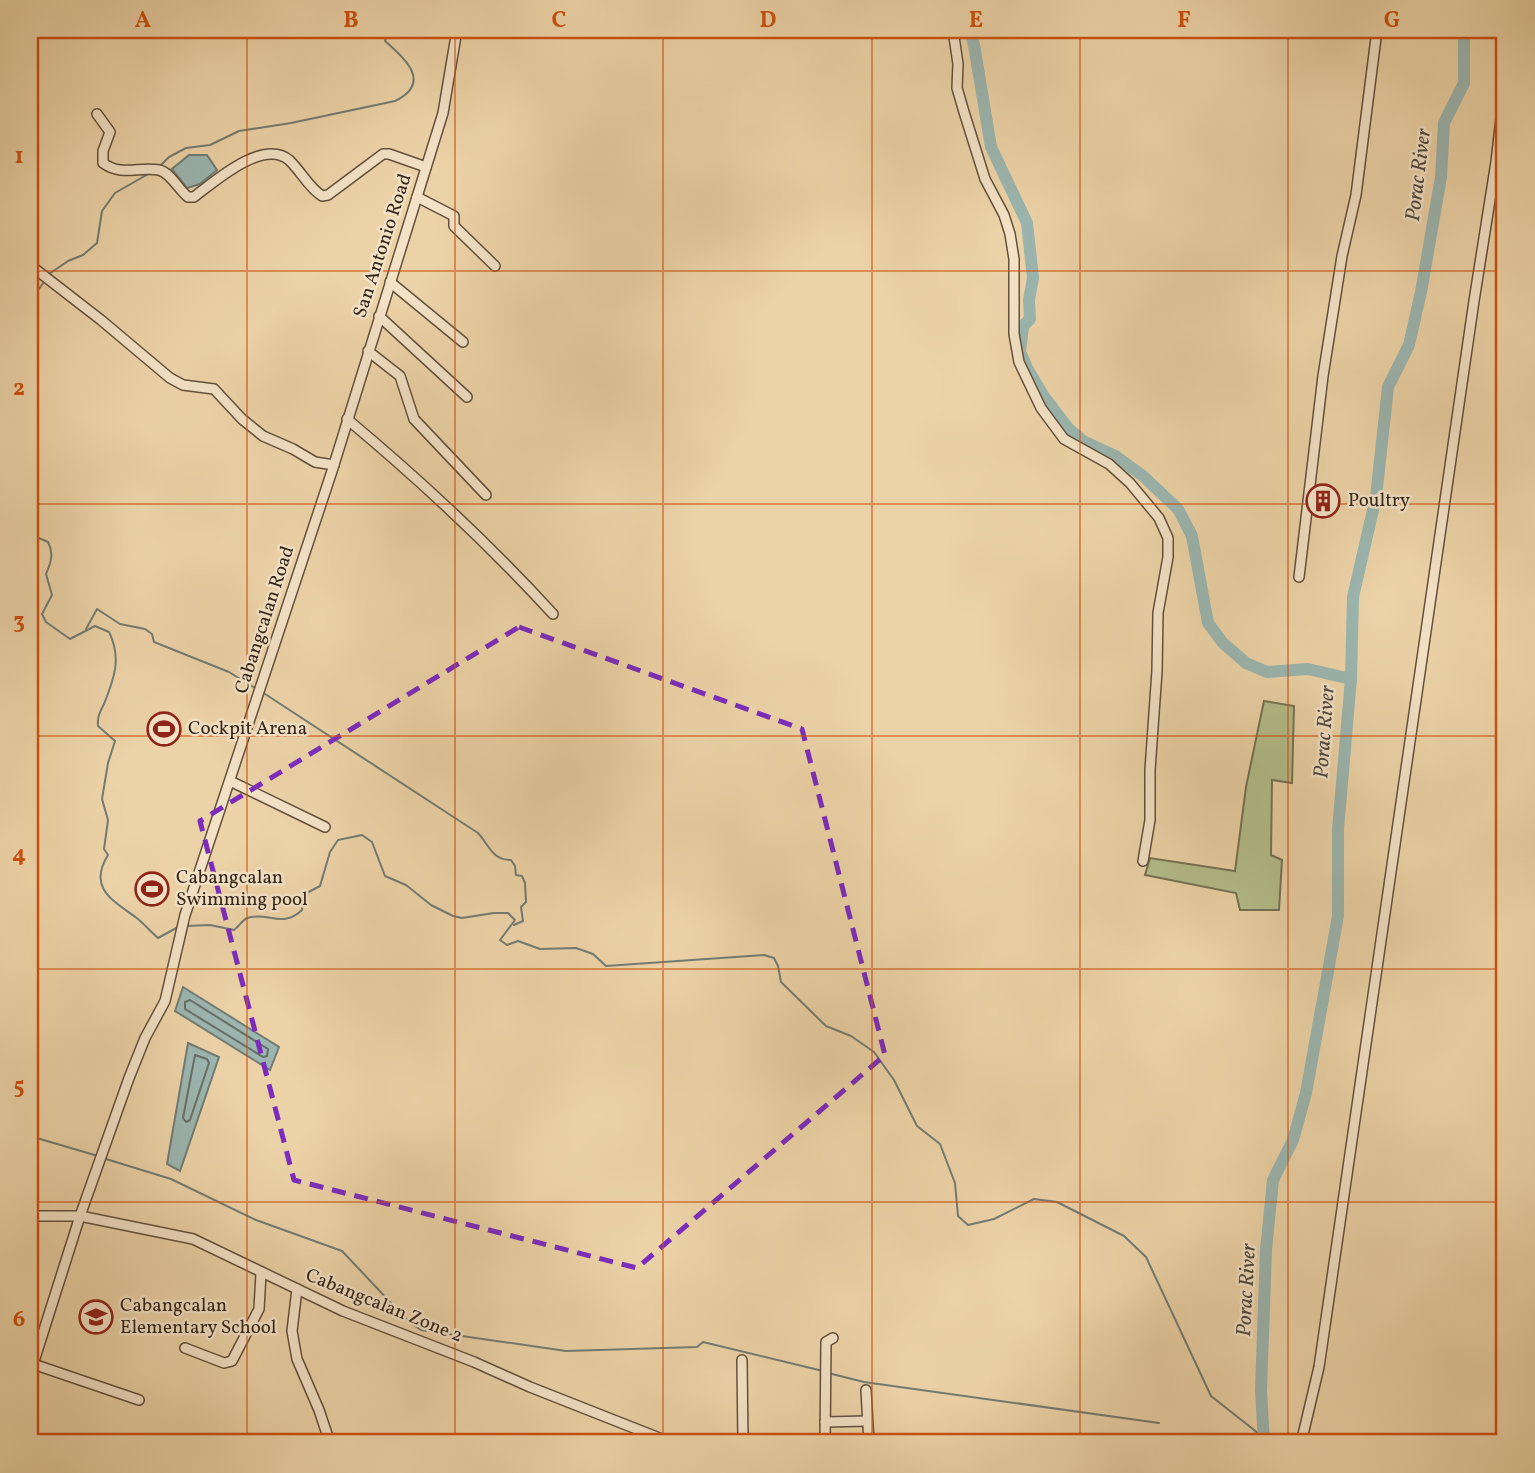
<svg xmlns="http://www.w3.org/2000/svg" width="1535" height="1473" font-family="Vollkorn,serif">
<rect width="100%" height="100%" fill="#ecd3a7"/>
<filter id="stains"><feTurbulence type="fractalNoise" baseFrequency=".00286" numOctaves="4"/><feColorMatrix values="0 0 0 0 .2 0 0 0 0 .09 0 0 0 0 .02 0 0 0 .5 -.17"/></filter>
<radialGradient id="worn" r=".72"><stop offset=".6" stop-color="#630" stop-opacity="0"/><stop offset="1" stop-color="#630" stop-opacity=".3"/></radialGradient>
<g fill="#b3be8b" stroke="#747252" stroke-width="2">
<path d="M1264,701L1294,706L1292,783L1272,780L1271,855L1282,860L1279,910H1240L1236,893L1145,875L1150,858L1235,871L1246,787Z"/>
<path d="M162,714L179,724L167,744L150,734Z"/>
</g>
<g fill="#9bb6b0" stroke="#727c74" stroke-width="2">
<path d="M189,155H207L217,170L200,184L187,188L172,169Z"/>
<path d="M153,877L158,882L153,899L151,900L146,896L148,890L146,884L147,880Z"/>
<path d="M183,987L279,1047L270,1070L175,1011Z"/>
<path d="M188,1043L219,1057L180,1171L167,1164Z"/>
</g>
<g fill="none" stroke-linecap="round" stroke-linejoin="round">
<g stroke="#686e65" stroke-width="2">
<path d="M190,1000L268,1049L267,1056L263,1057L185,1009V1002Z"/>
<path d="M195,1055L207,1059L209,1063L190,1120L186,1122L183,1118Z"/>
</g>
<g stroke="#727c74" stroke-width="2">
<path d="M161,165L169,157L186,148L210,145L239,131L291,123L395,101C432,83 406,59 385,41L388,30"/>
<path d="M49,274L68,261L83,255L97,243L102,211L115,193L150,173"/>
<path d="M30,301L44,282"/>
<path d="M30,534L48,542C54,553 51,563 46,574L52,595L42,614L46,622L70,639L95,626L109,632C122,658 114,679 104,704C100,712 97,717 98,726L115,741L108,763L102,799L108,820L104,849L108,855C87,889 114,901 138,919C145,925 151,932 158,938L180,926"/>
<path d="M86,629L97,609L120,624L145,629L152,634L154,642L229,672L255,688"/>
<path d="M262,692L478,833C489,845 492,860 511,860L515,866L516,875L522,876L525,883L526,902L521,907L523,921L514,925"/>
<path d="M186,926L210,925L234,930C238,927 243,920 247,918C268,911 282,929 302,910L303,895L320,886L330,852L338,840L362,835L372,842L385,876L406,885L431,905L453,916L462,918L494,913H508L515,920L500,940L507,945L518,941L540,949L576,948L593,954L606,966L764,955L774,958L778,966L781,982L826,1026L851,1036L874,1052L894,1080L917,1126L940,1144L955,1183L958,1216L968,1225L994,1219L1034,1199L1057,1202L1124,1236L1146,1257L1211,1396L1263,1437"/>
<path d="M30,1136L98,1156"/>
<path d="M106,1159L171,1179L256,1220L342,1251L409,1322L421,1330L566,1351L697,1347L703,1342L823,1371"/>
<path d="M828,1373L864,1382L1159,1423"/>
</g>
<g stroke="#9bb6b0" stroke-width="12">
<path d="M970,30L974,45L991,147L1027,223L1033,278L1029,300L1030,319L1023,326L1020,352L1027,368L1043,395L1068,428L1083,441L1117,457L1143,476L1178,509L1192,536L1208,623L1223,643L1246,663L1267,672L1308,669L1351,679"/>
<path d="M1264,1443L1261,1390L1266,1250L1273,1180L1293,1140L1306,1093L1338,916V829L1351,679L1353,597L1376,497L1388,387L1409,345L1421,292L1441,177L1444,123L1464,83V30"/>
</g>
<defs>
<g id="minor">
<path d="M953,30L958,64L957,88L964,112L985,179L1004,215L1010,234L1014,259V334L1019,362L1041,408L1064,439L1109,464L1130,483L1159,518L1168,538V557L1158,613L1157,671L1150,770V820L1143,861"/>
<path d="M97,114L110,132L103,151V163C122,177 139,166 159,170C170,172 179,190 188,197H194C214,182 263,138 289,160C301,171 308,187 322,196L328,195L383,154H389L426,167"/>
<path d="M417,197L454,216V226L495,266"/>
<path d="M30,265L101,320L170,378L183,385L214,389L242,419L263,436L293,449L315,462L334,465"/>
<path d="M390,282L463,342"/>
<path d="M379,316L467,397"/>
<path d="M368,351L400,376L414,419L486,495"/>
<path d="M347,419C420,480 489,544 553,614"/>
<path d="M1299,577L1323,376L1342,256L1356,195L1377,30"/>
<path d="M230,781L325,827"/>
<path d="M30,1216H80L193,1239L343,1311L474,1362L530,1387L672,1443"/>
<path d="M297,1289L292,1331L297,1359L319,1410L330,1443"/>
<path d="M185,1348L224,1363L232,1361L259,1309L261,1273"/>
<path d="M742,1360L743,1443"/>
<path d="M33,1364L139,1400"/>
<path d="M30,1374L80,1216L129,1078L145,1038L165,1001L185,915L332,471L443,113L457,30"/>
<path d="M866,1390L869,1443"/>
<path d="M825,1422L867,1421"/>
<path d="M825,1443L826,1342L833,1338"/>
<path d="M1301,1443L1319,1367L1474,301L1496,162L1505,83"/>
</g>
</defs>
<use href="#minor" stroke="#62513d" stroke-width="12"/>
<use href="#minor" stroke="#f3e2c6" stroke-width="9"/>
</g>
<path fill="none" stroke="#7b2cbf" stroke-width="5" stroke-dasharray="14 9" stroke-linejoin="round" d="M519,627L802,729L885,1055L637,1268L294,1180L200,821Z"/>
<path fill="none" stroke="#cd510e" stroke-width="2" stroke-opacity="0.55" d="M247,30V1443M455,30V1443M663,30V1443M872,30V1443M1080,30V1443M1288,30V1443M30,271H1505M30,504H1505M30,736H1505M30,969H1505M30,1202H1505"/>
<defs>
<symbol id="building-ring" viewBox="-11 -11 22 22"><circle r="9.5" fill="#f3e2c6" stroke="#8f2418" stroke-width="1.5"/><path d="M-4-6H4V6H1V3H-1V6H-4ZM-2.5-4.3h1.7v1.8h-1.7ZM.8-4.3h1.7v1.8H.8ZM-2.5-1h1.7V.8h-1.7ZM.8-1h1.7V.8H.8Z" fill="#8f2418"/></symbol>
<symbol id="stadium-ring" viewBox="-11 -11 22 22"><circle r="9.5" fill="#f3e2c6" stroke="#8f2418" stroke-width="1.5"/><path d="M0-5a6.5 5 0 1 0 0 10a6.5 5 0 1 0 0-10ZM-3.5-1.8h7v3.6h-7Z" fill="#8f2418"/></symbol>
<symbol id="school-ring" viewBox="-11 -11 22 22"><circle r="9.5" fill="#f3e2c6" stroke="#8f2418" stroke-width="1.5"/><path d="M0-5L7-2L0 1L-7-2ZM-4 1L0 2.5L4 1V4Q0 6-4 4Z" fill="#8f2418"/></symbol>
</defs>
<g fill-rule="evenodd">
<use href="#building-ring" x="1304" y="482" width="38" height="38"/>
<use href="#stadium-ring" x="145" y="710" width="38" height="38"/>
<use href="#stadium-ring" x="133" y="870" width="38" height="38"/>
<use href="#school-ring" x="77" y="1298" width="38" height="38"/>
</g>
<g text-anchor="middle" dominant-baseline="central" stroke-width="5" stroke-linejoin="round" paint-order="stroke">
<g font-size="19" fill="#34261a" stroke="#f3e2c6">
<text transform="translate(383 246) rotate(-72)">San Antonio Road</text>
<text transform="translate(265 620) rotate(-72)">Cabangcalan Road</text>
<text transform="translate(384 1306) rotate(22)">Cabangcalan Zone 2</text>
</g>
<g font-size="19" fill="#34261a" stroke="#f3e2c6" text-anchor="start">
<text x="1348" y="501">Poultry</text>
<text x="188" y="729">Cockpit Arena</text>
<text x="176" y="878">Cabangcalan<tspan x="176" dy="22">Swimming pool</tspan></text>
<text x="120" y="1306">Cabangcalan<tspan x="120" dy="22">Elementary School</tspan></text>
</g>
<g font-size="21" font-style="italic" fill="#4e4a40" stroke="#f3e2c6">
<text transform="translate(1419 175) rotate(-83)">Porac River</text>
<text transform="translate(1325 732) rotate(-86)">Porac River</text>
<text transform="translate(1247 1290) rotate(-87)">Porac River</text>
</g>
</g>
<rect width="1535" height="1473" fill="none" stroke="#ecd3a7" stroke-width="77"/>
<rect x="38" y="38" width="1458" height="1396" fill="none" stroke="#cd510e" stroke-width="2.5"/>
<g font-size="23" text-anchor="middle" font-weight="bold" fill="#cd510e">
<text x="143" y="27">A</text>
<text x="351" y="27">B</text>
<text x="559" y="27">C</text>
<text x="768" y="27">D</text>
<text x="976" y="27">E</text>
<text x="1184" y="27">F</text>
<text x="1392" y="27">G</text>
<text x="19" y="163">1</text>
<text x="19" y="395">2</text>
<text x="19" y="628">3</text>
<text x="19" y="861">4</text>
<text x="19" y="1093">5</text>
<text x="19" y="1326">6</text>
</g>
<rect width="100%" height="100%" filter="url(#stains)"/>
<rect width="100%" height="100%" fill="url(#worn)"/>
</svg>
